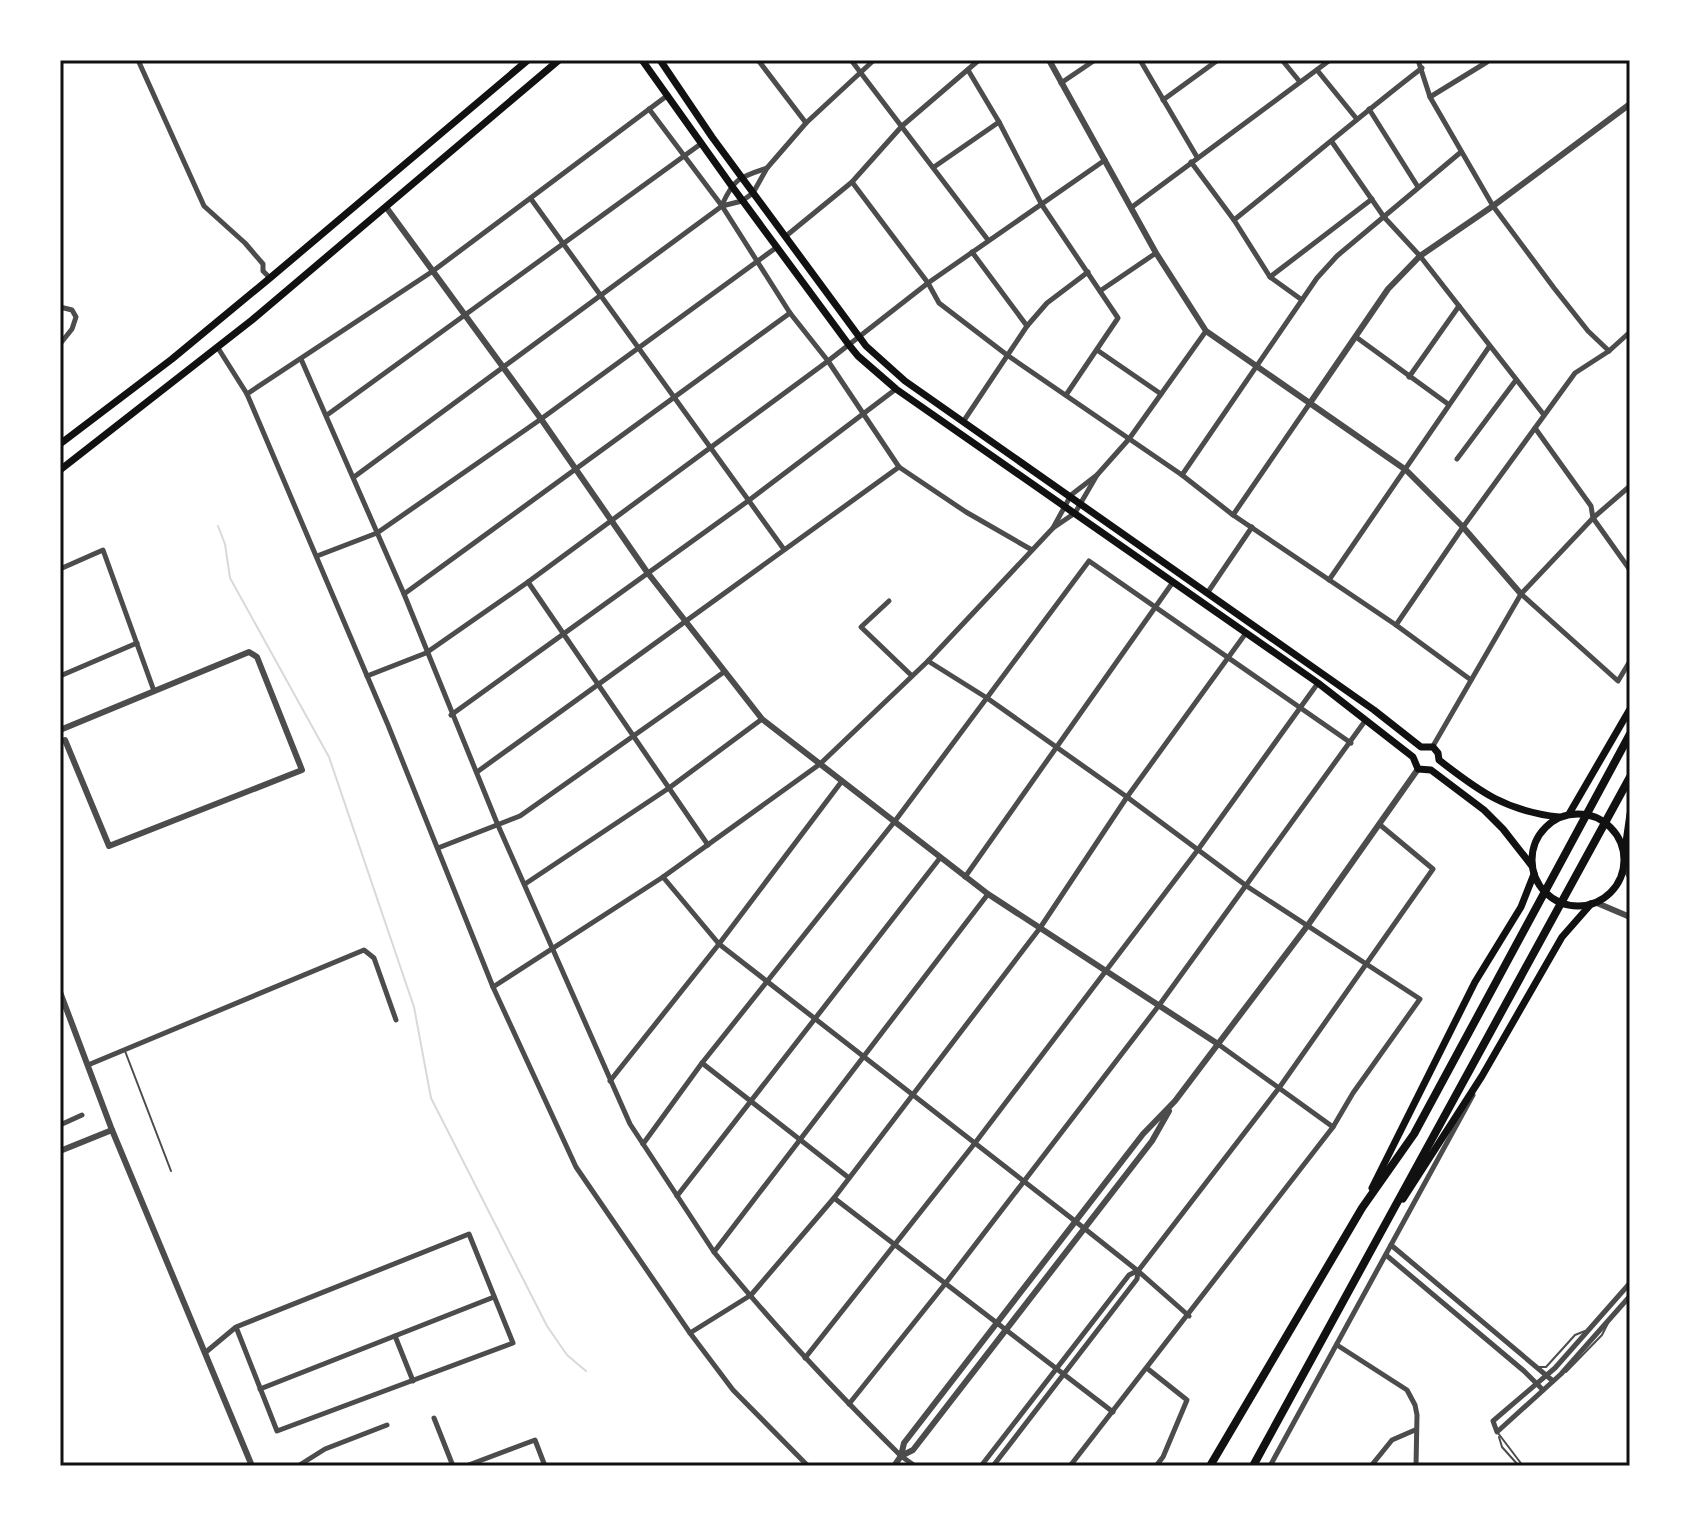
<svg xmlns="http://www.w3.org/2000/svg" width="1690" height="1526" font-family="Helvetica,sans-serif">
<rect width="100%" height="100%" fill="#fff"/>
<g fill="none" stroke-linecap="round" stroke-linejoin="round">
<path stroke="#d9d9d9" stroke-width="2" d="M218,526L225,544L230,578L329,757L414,1007L431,1098L547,1326L567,1355L586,1371"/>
<g stroke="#4c4c4c" stroke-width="2">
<path d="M125,1051L171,1171"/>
<path d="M1538,1367H1546L1575,1335L1585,1331"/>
<path d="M1566,1372L1602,1335L1608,1323"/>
<path d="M1498,1433L1523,1466"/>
<path d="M1499,1437L1502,1447L1519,1466"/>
</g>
<g stroke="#4c4c4c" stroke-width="5">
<path d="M138,60L204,206L245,243L263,264V271L270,278"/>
<path d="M758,60L806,123"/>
<path d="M851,60L988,240"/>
<path d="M1140,60L1197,157"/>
<path d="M1282,60L1300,82"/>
<path d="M1418,60L1430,97L1493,206L1554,288L1588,331L1609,351"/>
<path d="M968,70L999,122L1042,205L1118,318L1066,395"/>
<path d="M1317,70L1356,118"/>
<path d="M1061,83L1095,60"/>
<path d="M1430,97L1487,62L1486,60"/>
<path d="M1163,100L1218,60"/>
<path d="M649,109L722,206L790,313L828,361L899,467L966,512L1032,550"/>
<path d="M1369,109L1418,187"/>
<path d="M1332,142L1384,217L1420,256L1544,415"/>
<path d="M1191,162L1234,220L1270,277L1302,300"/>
<path d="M934,167L999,122"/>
<path d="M852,182L928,283L939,303L1007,355L1182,475L1233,515L1396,625L1471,680"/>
<path d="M531,199L783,548"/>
<path d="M722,205C734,178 740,177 767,168"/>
<path d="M1132,207L1330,60"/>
<path d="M1234,220C1297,170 1358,117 1422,68"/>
<path d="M786,236L852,182L902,126L979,60"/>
<path d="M972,252L1027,326"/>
<path d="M1270,277L1372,199"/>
<path d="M1100,291L1156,253"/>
<path d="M60,307L72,310L76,317L72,329L60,344"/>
<path d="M1356,337L1448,404"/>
<path d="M218,348L247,394L388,725L493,987L576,1167L690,1333L733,1390L808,1466"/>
<path d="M1097,350L1161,394"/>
<path d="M301,359L404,594L497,823L630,1124L714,1252C772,1324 835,1391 901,1456L915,1466"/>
<path d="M1409,377L1459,306"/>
<path d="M247,394L433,271L668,95"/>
<path d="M327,415L702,143"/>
<path d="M963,422L1027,326L1047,303L1088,272"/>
<path d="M1535,428L1591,506L1593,518L1630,570"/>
<path d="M1457,459L1516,380"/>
<path d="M1182,475L1317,278L1337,256L1461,152"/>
<path d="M354,477L722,206L742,201L753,193L767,168L806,123L874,60"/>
<path d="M1233,515L1310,403"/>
<path d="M1053,528L1071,495L1097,475L1129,439L1206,331"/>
<path d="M317,556L377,533L541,419L777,247"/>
<path d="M60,569L103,550L154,691"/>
<path d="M1329,580L1489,347"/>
<path d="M528,582L708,845"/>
<path d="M1208,592L1252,527"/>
<path d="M404,594L790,313"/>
<path d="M1521,594L1618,681L1630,661"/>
<path d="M889,601L861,627L911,675"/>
<path d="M1396,625L1463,527L1575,373L1609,351L1630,332"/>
<path d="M928,661L987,698L1127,797L1248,887L1420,999L1353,1093L1333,1127L1070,1466"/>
<path d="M60,676L137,643"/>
<path d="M367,676L426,653L528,582L828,361L928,283L1105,160"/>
<path d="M451,715L748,501L896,389"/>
<path d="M1433,746L1521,594L1593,518L1630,486"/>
<path d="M477,772L899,467"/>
<path d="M438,848L520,816L724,672"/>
<path d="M663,877L719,944L1075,1221L1138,1271L1189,1316"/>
<path d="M965,877L1173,582"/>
<path d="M525,884L669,788L762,719"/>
<path d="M493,987L663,877L820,764L928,661L1053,528L1075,513L1097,475"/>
<path d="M1218,1044L1333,1127"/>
<path d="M702,1063L849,1178"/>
<path d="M88,1065L364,950L374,958L396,1020"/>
<path d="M610,1081L719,944L842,781"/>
<path d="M60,1125L82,1115"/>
<path d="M643,1144L702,1063L895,821L1089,561L1351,743"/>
<path d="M677,1196L940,858"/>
<path d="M834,1198L1113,1412"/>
<path d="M1391,1245L1553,1381"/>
<path d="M714,1252L988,894"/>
<path d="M1386,1255L1524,1371L1543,1390"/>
<path d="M1630,1283L1555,1368L1493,1421L1497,1432L1561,1374L1630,1296"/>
<path d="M690,1333L751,1295L834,1198L1040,928L1127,797L1246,633"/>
<path d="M395,1336L413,1381"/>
<path d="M1337,1345L1407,1390L1415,1405L1417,1415L1416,1466"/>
<path d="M206,1352L236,1327L469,1234L513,1343L277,1431L236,1327"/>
<path d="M805,1358L975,1143L1197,851L1318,683"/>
<path d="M1148,1369L1187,1400L1163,1457L1156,1466"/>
<path d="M260,1389L494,1297"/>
<path d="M849,1404L945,1284L1160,1004L1365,721"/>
<path d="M434,1418L453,1466"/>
<path d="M298,1466L325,1449L387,1425"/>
<path d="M466,1466L535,1440L545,1466"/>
<path d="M981,1466L1129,1275L1137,1271"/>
<path d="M993,1466L1137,1279L1138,1271L1279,1088L1433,869L1379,824"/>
<path d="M1270,1466L1473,1095"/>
<path d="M1371,1466L1392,1440L1415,1430"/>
</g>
<g stroke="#4c4c4c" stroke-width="6">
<path d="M1049,60L1156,253L1206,331L1406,470L1463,527L1521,594"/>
<path d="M386,207L541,419L647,572L762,719L988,894L1218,1044"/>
<path d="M1310,403L1388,289L1420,256L1493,206L1630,104"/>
<path d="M60,730L249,652L257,657L302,770L109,846L65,740"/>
<path d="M1624,866L1630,877"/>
<path d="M1597,903L1630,917"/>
<path d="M60,992L112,1130L252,1466"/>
<path d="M60,1151L112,1130"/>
<path d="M901,1456L904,1443L1143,1134L1175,1101L1218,1044L1308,925L1418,769"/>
<path d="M894,1466L901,1456L913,1450L1152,1141L1169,1111"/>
</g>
<g stroke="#111" stroke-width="7">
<path d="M642,60L731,185L849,345L858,356L896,389L1318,683L1413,757L1418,769L1431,770L1484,810L1503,829L1532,866"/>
<path d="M660,60L712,137L866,346L905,381L1374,710L1421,747H1433L1438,753L1439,760C1480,792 1506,811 1559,817"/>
<circle cx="1578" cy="860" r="46"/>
<path d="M1569,814L1630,709"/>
<path d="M1625,849L1630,814"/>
<path d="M1372,1188L1475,982L1521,907L1534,874"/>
<path d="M1403,1199L1482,1076L1562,937L1591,904"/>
</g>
<g stroke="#111" stroke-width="7">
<path d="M60,444L172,359L270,278L528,60"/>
<path d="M60,470L252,320L559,60"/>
</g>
<g stroke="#111" stroke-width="8">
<path d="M1210,1466L1362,1208L1414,1134L1630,734"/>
<path d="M1253,1466L1630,777"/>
</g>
</g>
<rect width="1690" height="1526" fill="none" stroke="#ffffff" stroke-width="124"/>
<rect x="62" y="62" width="1566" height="1402" fill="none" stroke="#111" stroke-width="3"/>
</svg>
